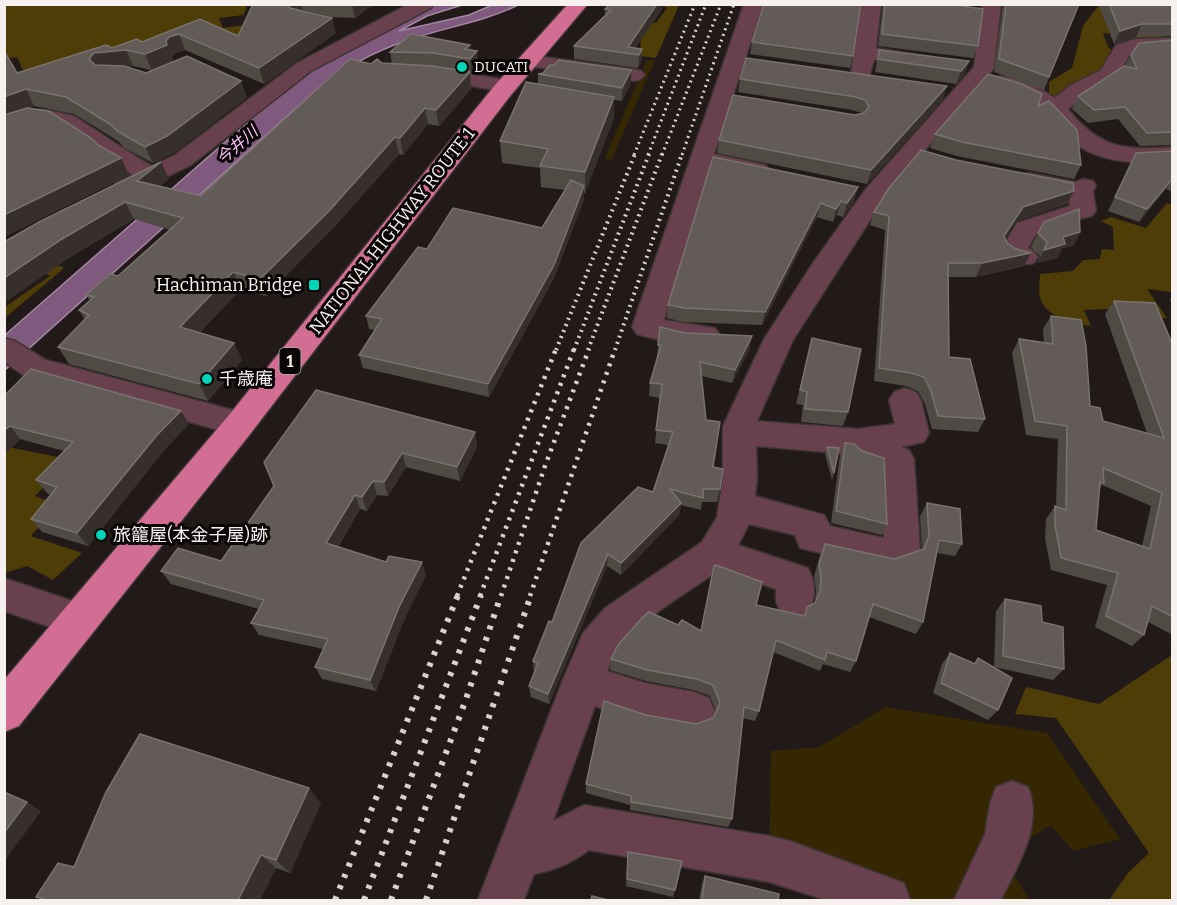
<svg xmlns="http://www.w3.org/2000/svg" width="1177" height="905" font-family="Bitter,'Noto Sans JP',serif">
<rect width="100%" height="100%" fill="#221a19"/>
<g fill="#342701">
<path d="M647,60H655L611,161L605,158Z"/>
<path d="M886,707L1047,733L1120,839L1073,851L1051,825L1014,848V876L1030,900H887L790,864L769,859L771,751L819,747Z"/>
</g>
<g fill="#4f3d07">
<path d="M5,5H247L244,15L219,18L223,28L296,18L229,41L206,32L4,87L27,79L17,57L5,59Z"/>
<path d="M661,5H679L656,58L640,56L641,31L646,22L656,23L667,8Z"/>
<path d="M1099,5L1151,21L1167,41L1134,43L1131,35L1103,33L1108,47L1115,53L1104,72L1058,100L1049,96V82L1072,68L1083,26Z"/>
<path d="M1167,203L1172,205V261L1170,262L1172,264V292L1147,289L1167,318H1145L1127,308L1084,310L1091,326C1073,324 1045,317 1040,297C1038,291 1040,280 1040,274L1073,271L1083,260L1100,259L1102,249L1114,250L1113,227L1101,221L1111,217L1146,228Z"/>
<path d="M43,258L64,268L5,318V307L50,276L32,264Z"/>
<path d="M8,447L93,464L63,468L35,496L58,505L31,536L82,553L53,580L27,566L5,573V450Z"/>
<path d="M1172,655V900H1109L1128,873L1149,853L1056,718L1015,714L1026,687L1099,704Z"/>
</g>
<path fill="#805a7e" stroke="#a387a0" stroke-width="1.5" d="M434,5H462L427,16L399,31L469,15L492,5H518C486,21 452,26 418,37C384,47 352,63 323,84L5,370V335L297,79L312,68Z"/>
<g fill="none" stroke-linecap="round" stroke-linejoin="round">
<defs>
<g id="minor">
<path d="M409,4H433L431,8L311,71L191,165L134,193L125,195L116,193L113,188L116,183L133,175L107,160L101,153L59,126L36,122L4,134V119C35,107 42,108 74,116C101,133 125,151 152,166L175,155L297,63Z"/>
<path d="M744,4H763L714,154L766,165L769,170L766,175L757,177L710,168L664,320L715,328L720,335L715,342C691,349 661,341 637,334L632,327Z"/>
<path d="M862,4H881L876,48L930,57L933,61L930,65L923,67L874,60L869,77L862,79L855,77L851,73Z"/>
<path d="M982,4H1001L994,68L883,200L793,340L757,421L858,429L895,424L889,400L894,392L905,388L916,392L921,400L929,433L924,442L901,447L909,450L914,459L920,549L915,560L887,569L800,548L795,535L749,524L738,545L808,568C816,583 816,598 808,614L795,619L782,614L776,602V589L719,570C682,597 624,626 607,671L645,683L694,692L709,698L715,712L709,726L694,732L645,723L595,706L553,821L584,805L769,836L790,841L904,883L910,900H826L769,882L589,850C571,863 556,870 534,874L524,900H478L562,682L583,633L605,608L702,542L717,517L723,479V426L764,339L813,263L865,190L974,67ZM756,446L850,454L858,461L881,468L884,538L830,526L824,515L755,496L757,479Z"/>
<path d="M1172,38V50L1131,53L1116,78L1085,96L1068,109C1099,148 1125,151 1172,147V161C1136,165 1093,163 1066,136C1057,127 1052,116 1041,108C1026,97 1007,92 989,87L986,82L989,77C1009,73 1039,87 1055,98L1069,86L1101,70L1116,45L1136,39Z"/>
<path d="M528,55L634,69L641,71L645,75L641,79L634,81L521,65L518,61L521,57Z"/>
<path d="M426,67L507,80L515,81L518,86L515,91L507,92L419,77L415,73L419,69Z"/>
<path d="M1029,173L1075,182L1084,179L1093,181L1096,186L1093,191L1096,211L1092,216L1069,221L1036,234L1028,248L1034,251L1038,257L1034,263C1021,266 1007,263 1000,251L1017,223L1070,206L1068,195L1020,185L1017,180L1020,175Z"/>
<path d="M4,338L15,341L46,360L240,412L251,415L256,424L251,433L240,436L25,376L4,362Z"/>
<path d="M4,578L93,608L98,620L93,632L79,637L4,611Z"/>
<path d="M1012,781L1028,787C1044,826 1017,866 1001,900H954L985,834L990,803L996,787Z"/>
</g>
<path id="highway" d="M568,4H588L511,95L251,433L19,726L4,732V680L229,415L495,85Z"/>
</defs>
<use href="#minor" stroke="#3b3433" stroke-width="3"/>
<use href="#highway" stroke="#3b3433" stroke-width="3"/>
<use href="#minor" fill="#68404e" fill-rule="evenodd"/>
<use href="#highway" fill="#d26e93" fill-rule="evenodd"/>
<g stroke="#d8d2d1" stroke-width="3" stroke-dasharray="2 4" stroke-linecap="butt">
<path d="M634,155L695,4"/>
<path d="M648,155L706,4"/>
<path d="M662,155L721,4"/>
<path d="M682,155L734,4"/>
</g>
<g stroke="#d8d2d1" stroke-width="4" stroke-dasharray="2 4.5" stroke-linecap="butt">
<path d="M556,350L635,154"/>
<path d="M574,350L649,154"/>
<path d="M588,350L662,154"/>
<path d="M615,350L682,154"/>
</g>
<g stroke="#d8d2d1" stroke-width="4.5" stroke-dasharray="3 6" stroke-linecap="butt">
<path d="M457,596L556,349"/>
<path d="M480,596L574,349"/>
<path d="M501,596L545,466L589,349"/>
<path d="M530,596L615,349"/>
</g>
<g stroke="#d8d2d1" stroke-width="6" stroke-dasharray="4 8" stroke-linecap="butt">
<path d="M335,900L458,595"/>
<path d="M364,900L481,595"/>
<path d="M391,900L465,702L501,595"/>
<path d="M426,900L531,595"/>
</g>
</g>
<g fill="#504a45" fill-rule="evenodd">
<path d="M253,4H381L367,8V9L355,18L330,17L303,10L300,11L336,33L264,84L185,50L175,53L172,57L173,61L158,68L247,97L174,153L153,163L124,148L118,141L74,114L34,106L29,108L98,145L129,175L4,237V51L17,73L112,48L142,42L200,19L238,36ZM133,66L151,70L146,73L126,67Z"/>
<path d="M610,4H662V9L635,48L642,49L641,62L638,68L574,59V46L605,15V9Z"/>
<path d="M883,4H948L978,46L973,58L878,46Z"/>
<path d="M1003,4H1079L1044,90L994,72Z"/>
<path d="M1098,4H1173V36L1136,37L1114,44Z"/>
<path d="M1173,40V145L1140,146L1118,119L1088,123L1072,109L1078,96L1125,66L1131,55Z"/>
<path d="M752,42L853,56L850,68L750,54Z"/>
<path d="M470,50L478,64L471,72L435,66H425L470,72L471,89L439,126L428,124L403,155L399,154L333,228L266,296L241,289L199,333L234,343L242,360L208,401L69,364L58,347L85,320L79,310L90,301L86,295L118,276L170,230L134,219L72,256L4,242L169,179L160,186L201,196L371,64L382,63L392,64L390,52Z"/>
<path d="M879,50L969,61L965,74L956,84L875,72Z"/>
<path d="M538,74L631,83L622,101L614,100V118L585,193H584V199L554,278L489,397L363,368L359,355L375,330L369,329L366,316L427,249L542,228L565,190L541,187L540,168L502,163L500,141L538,84Z"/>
<path d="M740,79L943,99L867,184L717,153L719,140L862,113L852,110L738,92Z"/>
<path d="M1038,106L1081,165L1074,179L957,156L930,148L935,134Z"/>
<path d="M1173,151V192L1166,189L1139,222L1108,211L1136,153Z"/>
<path d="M713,157L858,187L854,201L843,217L837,215L833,222L817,217L762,325L683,322L667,318L668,305Z"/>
<path d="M1074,191L1067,204L1016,221L1005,238L1024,266L976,277H948L949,357L985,419L978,432L932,429L925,404L918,391L906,386L874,381L885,230L870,225L874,212Z"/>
<path d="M1080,232L1073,246L1062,248L1057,258L1037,263L1040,256L1031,247L1038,233Z"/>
<path d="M1173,296V308L1170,300Z"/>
<path d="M1114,301L1173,346V635L1148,622L1144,635L1132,646L1095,627L1107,585L1051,570L1045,538L1046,519L1055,506L1056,507L1058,439L1026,435L1012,353L1019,339L1044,343L1043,329L1051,316L1090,406L1103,421L1147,433L1105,314ZM1102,485L1151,506L1142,546L1096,530L1100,488Z"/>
<path d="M660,327L685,333L752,336L749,350L732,383L701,376L706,420L713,467L720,489L717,502H702L701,510L681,505L679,515L621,575L607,566L549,704L531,697L529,686L534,672L533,661L552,622L653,492L668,445L655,443L660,398L649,396L650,383L657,358Z"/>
<path d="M812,338L848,412L843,426L801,422L803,405L796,404Z"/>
<path d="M4,396L189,424L165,449L88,546L42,532L31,519L51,495L47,493L36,480L64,451L20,439L4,455Z"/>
<path d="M475,432L477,447L460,481L406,467L388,496L377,495L367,511L360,509L338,547L426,575L404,620L376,691L322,679L315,667L323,649L259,635L251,623L259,609L171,584L161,571L221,561L274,486Z"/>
<path d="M845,443L887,524L882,535L831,523L840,455Z"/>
<path d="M827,447L834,473L832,480L825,454Z"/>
<path d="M927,503L962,544L955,556L937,553L923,622L916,634L869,617L856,661L850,672L823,664L820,671L773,652L759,711L755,721L743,718L732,819L728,827L630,810V805L586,793V784L646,715L696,724L713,718L716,711L710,696L694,690L646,681L610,670L611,659L678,625L701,631L756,605L804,615L807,607L815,603L816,590L814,576L820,556L825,544L894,559L922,549L920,516Z"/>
<path d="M1005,599L1042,622L1064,669L1053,680L994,667L996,611Z"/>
<path d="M950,653L974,664L978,658L998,710L988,720L933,693L942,664Z"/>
<path d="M321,803L290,873L276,868L260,900H45L36,897L74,867Z"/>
<path d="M628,852L675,890L673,897L626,886Z"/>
<path d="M705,876L778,900H699L702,883Z"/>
</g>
<g fill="#362f2c">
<path d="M286,4H301L303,10L294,12Z"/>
<path d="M352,4H381L367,8V9L355,18Z"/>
<path d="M657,4H662V9L631,54L628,47Z"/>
<path d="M332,18L336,33L264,84L259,68Z"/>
<path d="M1142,24L1136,37L1114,44L1120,31Z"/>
<path d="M179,34L185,50L175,53L172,57L173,61L152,71L145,54L166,41L169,37Z"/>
<path d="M470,45L471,57L477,51L478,64L471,72L470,59L465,49Z"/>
<path d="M642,49L641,62L638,68L639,55Z"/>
<path d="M126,50L133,66L101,69L97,75L89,59L94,53Z"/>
<path d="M969,61L965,74L956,84L961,71Z"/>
<path d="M631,70V83L622,101V88Z"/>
<path d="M470,72L471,89L439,126L436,110Z"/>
<path d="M241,81L247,97L174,153L153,163L145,147Z"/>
<path d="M947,86L943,99L867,184L871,170Z"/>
<path d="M26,89L34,106L4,117V97Z"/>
<path d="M614,97V118L585,193V172Z"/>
<path d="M425,108L428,124L403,155L400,138Z"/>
<path d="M395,137L399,154L333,228L266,296L260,279Z"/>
<path d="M121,158L129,175L4,237V215Z"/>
<path d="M161,162L169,179L145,198L137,181Z"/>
<path d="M1173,178L1166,189L1139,222L1147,209Z"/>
<path d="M584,186V199L554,278L489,397L488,384Z"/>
<path d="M858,187L854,201L843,217L847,203Z"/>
<path d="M1074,191L1067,204L1016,221L998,250L1004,236L1023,207Z"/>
<path d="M841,201L837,215L833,222L836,209Z"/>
<path d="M125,202L134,219L72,256L4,303V278L62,239Z"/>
<path d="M821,203L817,217L762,325L765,312Z"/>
<path d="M1080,232L1073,246L1062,248L1057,258L1037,263L1044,250L1063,237Z"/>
<path d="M1031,253L1024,266L976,277L982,263Z"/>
<path d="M233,272L241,289L189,344L180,327Z"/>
<path d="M752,336L749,350L732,383L735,370Z"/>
<path d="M234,343L242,360L208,401L199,384Z"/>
<path d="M181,411L189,424L165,449L88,546L77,533L157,435Z"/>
<path d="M10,426L20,439L4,455V431Z"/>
<path d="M475,432L477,447L460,481L457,467Z"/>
<path d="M402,453L406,467L388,496L384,482Z"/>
<path d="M373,481L377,495L367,511L362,497Z"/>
<path d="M355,495L360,509L332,556L326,543Z"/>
<path d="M681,503L679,515L621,575V563Z"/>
<path d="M608,554L607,566L549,704L548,694Z"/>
<path d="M422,562L426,575L404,620L376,691L370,680L399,607Z"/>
<path d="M309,788L321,803L290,873L276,860Z"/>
<path d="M27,802L41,811L4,862V833Z"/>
<path d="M261,855L276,868L260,900H238Z"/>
</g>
<g fill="#625b57" stroke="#79736f" stroke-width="1.5" fill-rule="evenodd">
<path d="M253,4H287L290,8L332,18L259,68L179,34L169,37L166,41L167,45L145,54L126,50L94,53L89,59L95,65L124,66L146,73L187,56L241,81L167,136L145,147L117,131L110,124L66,97L26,89L4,97V51L17,73L106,45L112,48L137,39L142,42L200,19L238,36Z"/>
<path d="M610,4H657L628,47L642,49L639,55L574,46L611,10L605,9Z"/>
<path d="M764,4H861L853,56L752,42Z"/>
<path d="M885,4H948L983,9L978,46L882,34Z"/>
<path d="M1006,4H1079L1049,77L999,59Z"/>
<path d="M1109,4H1173V24H1142L1120,31Z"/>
<path d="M411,34L470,45L465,49L477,51L470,59L433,53L390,52Z"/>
<path d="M1173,40V132L1147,133L1125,107L1094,110L1078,96L1124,66L1137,69L1131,55L1139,43Z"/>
<path d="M879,50L969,61L961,71L878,59Z"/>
<path d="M746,58L947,86L871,170L719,140L733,95L855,115L864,113L869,107L865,100L856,97L740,79Z"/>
<path d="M350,59L371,64L377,59L382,63L432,66L470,72L436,110L425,108L400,138L395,137L329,211L260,279L233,272L180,327L234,343L199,384L58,347L89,315L79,310L94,297L86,295L110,274L118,276L183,218L125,202L62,239L4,278V242L39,222L161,162L137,181L201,196Z"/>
<path d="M559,60L631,70L622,88L538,74L543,73L550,65H554Z"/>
<path d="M988,74L1022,84L1042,94L1038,106L1049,101L1077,130L1081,165L962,142L935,134Z"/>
<path d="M526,82L614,97L585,172L540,166L548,149L500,141Z"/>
<path d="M27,108L49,111L91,138L98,145L121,158L4,215V115Z"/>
<path d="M921,150L956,160L1073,183L1074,191L1023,207L1004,236L1007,243L1016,249L1031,253L982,263H948L949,357L970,359L985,419L938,416L931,391L924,377L911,373L879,368L889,216L874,212L889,188Z"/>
<path d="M1173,151V178L1147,209L1115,197L1136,153Z"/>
<path d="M713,157L858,187L847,203L841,201L836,209L821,203L765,312L685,308L668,305Z"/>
<path d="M571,180L584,186L554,265L488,384L359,355L382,319L366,316L418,247L427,249L453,208L542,228Z"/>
<path d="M1079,209L1080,232L1063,237L1065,244L1044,250L1047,242L1038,233L1044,222Z"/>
<path d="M1114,301L1155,303L1173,346V617L1152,606L1144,635L1106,616L1118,573L1061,558L1055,525V506L1066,510L1067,426L1035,421L1019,339L1053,344L1051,316L1081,320L1086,346L1090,406L1100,408L1103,421L1164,438ZM1103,468L1162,493L1150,549L1096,530L1100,482L1104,483Z"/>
<path d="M660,327L685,333L752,336L735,370L700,362L706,420L720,422L713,467L723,469L720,489H703V498L670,489L681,503L621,563L608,554L548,694L529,686L538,663L533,661L549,621L552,622L581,543L638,487L653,492L673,432L656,430L662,384L650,383L661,345H658Z"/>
<path d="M812,338L861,349L848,412L805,409L807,392L800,390Z"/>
<path d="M31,369L181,411L157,435L77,533L31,519L57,487L36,480L73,442L10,426L4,431V396Z"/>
<path d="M316,390L475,432L457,467L402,453L384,482L373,481L362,497L355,495L326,543L386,562L389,556L422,562L399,607L370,680L315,667L328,639L251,623L264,600L161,571L178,548L221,561L274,486L264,462Z"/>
<path d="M845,443L854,444L862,451L884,458L887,524L836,511Z"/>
<path d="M827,447L839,448L834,473Z"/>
<path d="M927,503L960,509L962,544L939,540L923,622L873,604L856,661L827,652L825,660L776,640L759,711L744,707L732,819L631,802V796L586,784L604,701L646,715L696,724L713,718L720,703L713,685L697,679L647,670L611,659L618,645L643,617L649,612L678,625L682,620L701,631L714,566L716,565L762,582L756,605L805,616L807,607L815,603L820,591L821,579L819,564L825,544L894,559L924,549L929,536Z"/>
<path d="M1005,599L1041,606L1042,622L1063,627L1064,669L1003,656Z"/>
<path d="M950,653L975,664L978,658L1012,678L998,710L941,683Z"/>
<path d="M140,734L309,788L276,860L261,855L238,900H48L36,897L58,863L74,867L106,792Z"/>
<path d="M4,792L27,802L4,833Z"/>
<path d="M628,852L682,861L675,890L627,879Z"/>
<path d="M705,876L779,894L778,900H702Z"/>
<path d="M592,896L608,900H591Z"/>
</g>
<g fill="#00d5b7" stroke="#090606" stroke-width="2">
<circle cx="462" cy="67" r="6"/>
<rect x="308" y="279" width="12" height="12" rx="3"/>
<circle cx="207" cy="379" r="6"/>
<circle cx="101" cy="535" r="6"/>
</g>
<g text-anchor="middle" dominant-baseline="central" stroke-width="6" stroke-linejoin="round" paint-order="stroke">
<g font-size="15" fill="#f6f0ef" stroke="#090606" text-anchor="start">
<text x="474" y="67">DUCATI</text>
</g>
<g font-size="16" font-style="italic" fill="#fdc1fb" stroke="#090606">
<text transform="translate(237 145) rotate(-41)">今井川</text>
</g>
<rect fill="#090606" stroke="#afaaa9" stroke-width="1.5" x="279.5" y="348" width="21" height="26" rx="4.5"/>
<g font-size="16" font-weight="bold" fill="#f6f0ef">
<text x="290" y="361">1</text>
</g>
<g font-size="18" fill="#f6f0ef" stroke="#090606">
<text transform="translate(392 231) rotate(-52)">NATIONAL HIGHWAY ROUTE 1</text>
</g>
<g font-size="18" fill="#f6f0ef" stroke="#090606" text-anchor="start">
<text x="302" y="285" text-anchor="end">Hachiman Bridge</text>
<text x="219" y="379">千歳庵</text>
<text x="113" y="535">旅籠屋(本金子屋)跡</text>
</g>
</g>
<rect width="1177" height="905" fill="none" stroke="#f6f0ef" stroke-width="12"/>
</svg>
